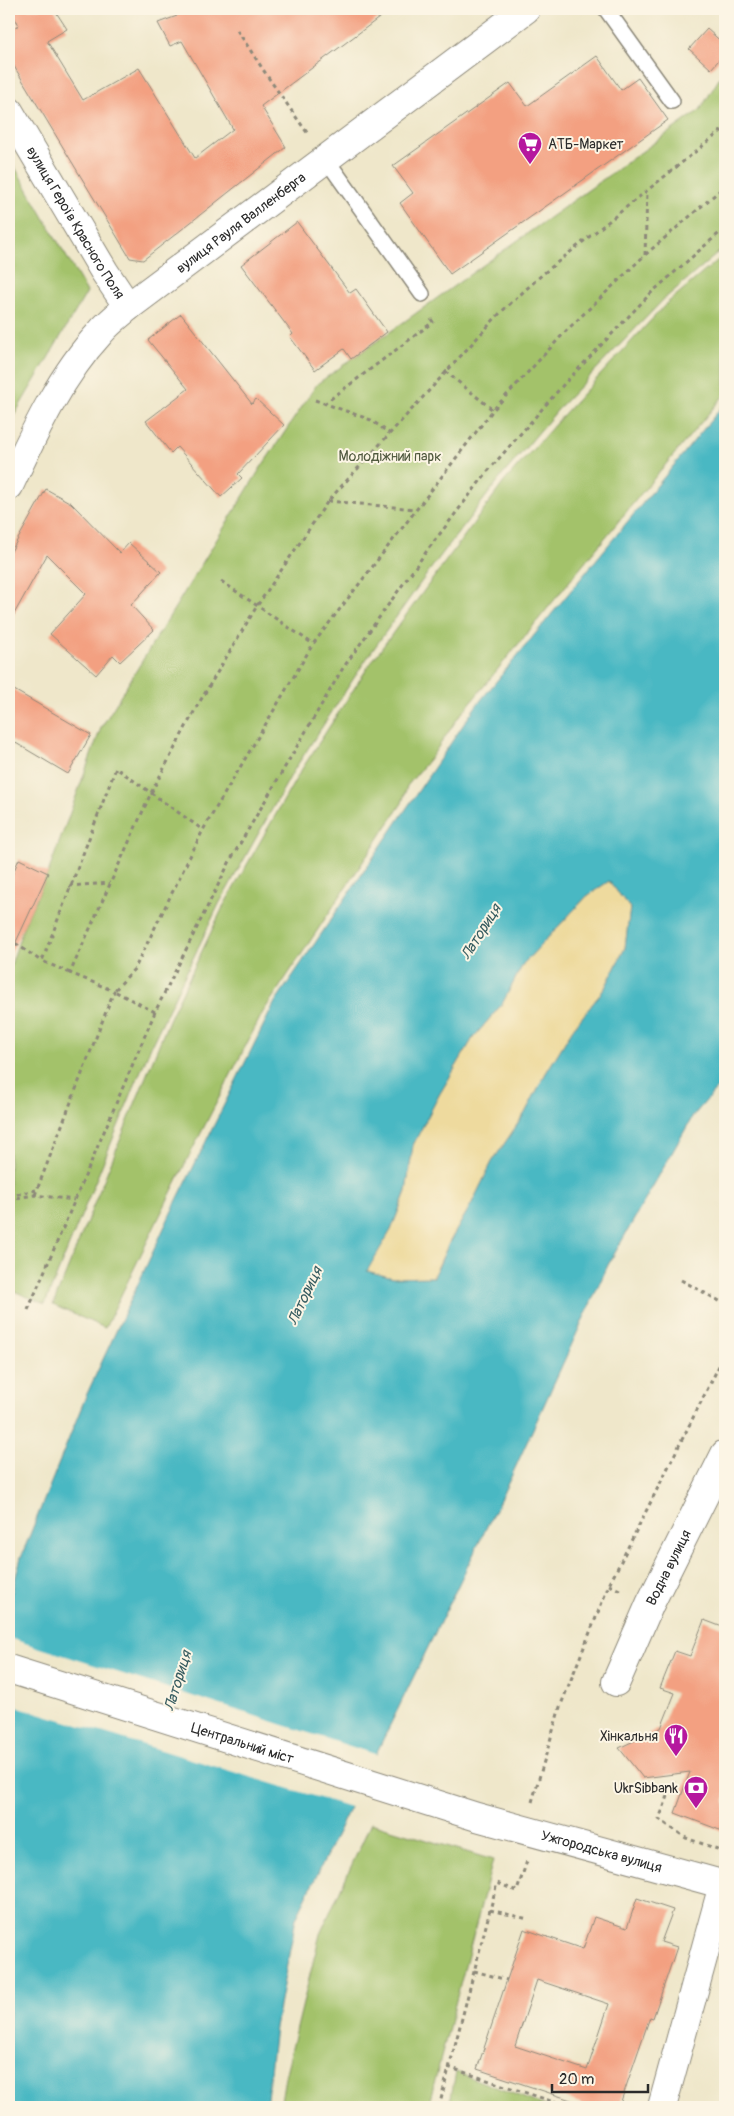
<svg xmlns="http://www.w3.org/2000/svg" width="734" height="2116" font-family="Pangolin,sans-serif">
<rect width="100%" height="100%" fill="#fcf5e5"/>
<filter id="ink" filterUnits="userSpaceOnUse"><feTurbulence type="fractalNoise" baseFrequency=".02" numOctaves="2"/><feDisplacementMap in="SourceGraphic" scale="10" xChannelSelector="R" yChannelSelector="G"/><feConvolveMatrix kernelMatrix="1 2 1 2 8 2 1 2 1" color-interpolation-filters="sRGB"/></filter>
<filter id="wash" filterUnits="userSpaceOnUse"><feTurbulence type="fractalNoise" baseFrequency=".0096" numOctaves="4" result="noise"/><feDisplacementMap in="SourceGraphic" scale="20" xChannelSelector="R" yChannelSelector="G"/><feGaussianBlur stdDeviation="1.12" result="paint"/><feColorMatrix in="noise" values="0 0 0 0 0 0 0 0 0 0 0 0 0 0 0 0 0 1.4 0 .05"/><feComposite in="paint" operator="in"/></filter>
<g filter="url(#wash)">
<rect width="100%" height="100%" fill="#efe7ca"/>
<g fill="#a3c26a" stroke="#67764a">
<path d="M725,69V247L663,300L561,406L501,477L429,571L365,661L294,770L219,904L151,1046L45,1304L9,1289V971L24,925L48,873L101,728L260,469L317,384L700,110Z"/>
<path d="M9,157L87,292L9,424Z"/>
<path d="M725,254V394L640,495L458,718L432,756L407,786L402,803L263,1012L185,1164L105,1328L53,1305L169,1020L224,905L300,772L370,664L504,482L565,413L666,304Z"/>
<path d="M371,1823L493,1860L428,2107H280L285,2077L320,1934Z"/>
<path d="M456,2072L548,2107H449Z"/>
</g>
<path fill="#eeda9e" stroke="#8c8264" d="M609,881L630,908L625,948L605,988L573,1029L546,1073L525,1113L492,1162L472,1203L449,1243L433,1277L392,1278L366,1271L391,1230L406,1192L413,1145L439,1095L473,1038L502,1004L523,964L587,896Z"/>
<path fill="#4ab8c3" stroke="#3a7277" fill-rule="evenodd" d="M725,403V1079L693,1116L608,1265L511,1477L296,1918L275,2027L266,2107H9V1603L21,1557L86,1396L176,1202L275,1002L476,706ZM609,881L630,908L625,948L605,988L573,1029L546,1073L525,1113L492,1162L472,1203L449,1243L434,1277L393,1278L367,1271L391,1230L406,1191L413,1145L439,1095L473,1038L502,1004L523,964L587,896Z"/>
<path fill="#efe7ca" d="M9,1638L378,1755L353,1808L9,1704Z"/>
<g id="blocks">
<g fill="#f3a081" fill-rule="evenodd">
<path d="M9,9H54L67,29L47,41L83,100L139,68L195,158L233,129L182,41L170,46L158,23L177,16L174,9H391L261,106L286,147L143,260L130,258L9,58V31L19,25Z"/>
<path d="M707,29L725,45V53L711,69L689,49Z"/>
<path d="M597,56L621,90L638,78L668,120L450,274L400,203L413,193L393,166L510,83L527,106Z"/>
<path d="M297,222L350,293L356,289L387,332L351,359L344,349L315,370L290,337L293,334L241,265Z"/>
<path d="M181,314L252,404L256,399L284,425L238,474L242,478L221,497L177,447L171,453L146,421L188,389L148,340Z"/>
<path d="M46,489L71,503L120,553L129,543L161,572L131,605L154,630L120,662L113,655L96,675L50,634L86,594L47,555L9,623V555Z"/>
<path d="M9,687L91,735L68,774L9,739Z"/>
<path d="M19,859L48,873L9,957V882Z"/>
<path d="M704,1620L725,1628V1832L675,1813L690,1772L643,1778L619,1748L661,1728L675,1693L660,1688L675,1651L690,1656Z"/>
<path d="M637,1898L673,1910L661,1942L677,1947L653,2018L650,2017L619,2107H592L477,2069L524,1929L583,1949L594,1917L627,1928ZM537,1980L609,2004L587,2070L515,2046Z"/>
</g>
</g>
</g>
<g filter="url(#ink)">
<use href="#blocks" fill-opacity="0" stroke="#8d897a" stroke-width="1"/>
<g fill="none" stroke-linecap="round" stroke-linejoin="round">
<defs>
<g id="lane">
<path d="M606,9L672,101"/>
<path d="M326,159L422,294"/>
</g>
<g id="street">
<path id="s1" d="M616,1682L650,1604L725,1454"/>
<path d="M662,2107L723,1885"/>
</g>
<g id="secondary">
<path id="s2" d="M9,111L104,271L128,307"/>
<path id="s3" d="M9,486C34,433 60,376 100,333C108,323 119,315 128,307L526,9"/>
<path id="s4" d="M9,1669L477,1817L725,1885"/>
</g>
</defs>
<use href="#lane" stroke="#8d897a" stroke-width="18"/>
<use href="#street" stroke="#8d897a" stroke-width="30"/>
<use href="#secondary" stroke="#8d897a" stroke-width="30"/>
<g stroke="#8d897a" stroke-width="3" stroke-dasharray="4 4" stroke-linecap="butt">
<path d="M237,30L270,80L308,134"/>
<path d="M645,255L647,192"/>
<path d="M445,371L493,410"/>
<path d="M315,400L371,420L389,433"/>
<path d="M324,404L433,322L429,316"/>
<path d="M328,501L415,509"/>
<path d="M221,581L313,644"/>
<path d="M69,886L110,883"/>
<path d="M9,939L41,961"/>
<path d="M70,973L42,961L116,768L203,830"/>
<path d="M155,1012L114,991L135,968L203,830L313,644L493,410L567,330L645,255L725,186"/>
<path d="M35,1195L114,991L70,973L151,793L196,708L257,606L328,501L500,313L544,273L725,128"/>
<path d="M9,1196L36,1190"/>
<path d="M9,1199L35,1195L74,1200"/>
<path d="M681,1280L725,1304"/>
<path d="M28,1310L155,1012L231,859L343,668L426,552L488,471L564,384L651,293L725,228"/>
<path d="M609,1585L622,1591"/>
<path d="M674,1781L659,1819L686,1838L720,1850"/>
<path d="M532,1802L560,1707L609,1585L725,1354"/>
<path d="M490,1910L528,1919"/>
<path d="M474,1971L507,1980"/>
<path d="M448,2067L569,2107"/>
<path d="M439,2107L497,1883L517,1891L527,1861"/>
</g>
<use href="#lane" stroke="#fff" stroke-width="15"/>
<use href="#street" stroke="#fff" stroke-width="28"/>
<use href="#secondary" stroke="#fff" stroke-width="28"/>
</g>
</g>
<defs>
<symbol id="supermarket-pin" viewBox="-11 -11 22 30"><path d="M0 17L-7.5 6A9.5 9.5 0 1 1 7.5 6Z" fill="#b5179e" stroke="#fcf5e5"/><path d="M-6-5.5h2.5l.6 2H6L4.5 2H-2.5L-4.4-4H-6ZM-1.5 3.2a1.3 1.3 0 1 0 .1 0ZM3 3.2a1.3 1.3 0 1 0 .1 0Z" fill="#fff"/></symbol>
<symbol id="restaurant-pin" viewBox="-11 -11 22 30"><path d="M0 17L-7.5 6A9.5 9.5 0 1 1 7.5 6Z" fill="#b5179e" stroke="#fcf5e5"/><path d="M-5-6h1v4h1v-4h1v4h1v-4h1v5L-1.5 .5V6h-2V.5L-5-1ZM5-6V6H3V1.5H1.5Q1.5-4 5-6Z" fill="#fff"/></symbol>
<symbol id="bank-pin" viewBox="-11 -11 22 30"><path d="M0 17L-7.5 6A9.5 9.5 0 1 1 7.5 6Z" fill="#b5179e" stroke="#fcf5e5"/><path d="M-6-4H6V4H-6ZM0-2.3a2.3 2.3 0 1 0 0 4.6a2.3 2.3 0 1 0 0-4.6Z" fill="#fff"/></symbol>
</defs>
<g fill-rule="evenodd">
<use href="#supermarket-pin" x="516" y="130" width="28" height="38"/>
<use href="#restaurant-pin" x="662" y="1722" width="28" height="38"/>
<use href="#bank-pin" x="682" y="1774" width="28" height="38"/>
</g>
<g text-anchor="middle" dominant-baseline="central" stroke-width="4" stroke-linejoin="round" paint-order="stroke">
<g font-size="14" fill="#2b2b2b" stroke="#fcf5e5" text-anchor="end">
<text x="548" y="144" text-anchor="start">АТБ-Маркет</text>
<text x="658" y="1736">Хінкальня</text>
<text x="678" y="1788">UkrSibbank</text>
</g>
<g font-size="14" fill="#2b2b2b" stroke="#fcf5e5">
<text stroke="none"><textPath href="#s2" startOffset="130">вулиця Героїв Красного Поля</textPath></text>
<text stroke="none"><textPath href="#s3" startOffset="358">вулиця Рауля Валленберга</textPath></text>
<text stroke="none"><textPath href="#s1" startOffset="126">Водна вулиця</textPath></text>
<text stroke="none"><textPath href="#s4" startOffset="245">Центральний міст</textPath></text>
<text stroke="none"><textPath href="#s4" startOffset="620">Ужгородська вулиця</textPath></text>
</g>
<g font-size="14" fill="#4f583e" stroke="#fcf5e5">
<text x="390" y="456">Молодіжний парк</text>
</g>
<g font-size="15" font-style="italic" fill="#365c60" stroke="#fcf5e5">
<text transform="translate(481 932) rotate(-58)">Латориця</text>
<text transform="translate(305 1296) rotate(-65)">Латориця</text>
<text transform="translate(178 1681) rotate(-73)">Латориця</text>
</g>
</g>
<rect width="734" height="2116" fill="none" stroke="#fcf5e5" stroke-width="30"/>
<path d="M552 2084v8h96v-8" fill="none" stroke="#2b2b2b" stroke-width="2.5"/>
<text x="559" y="2084" font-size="15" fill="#2b2b2b" stroke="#fcf5e5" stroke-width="4" paint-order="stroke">20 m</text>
</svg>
